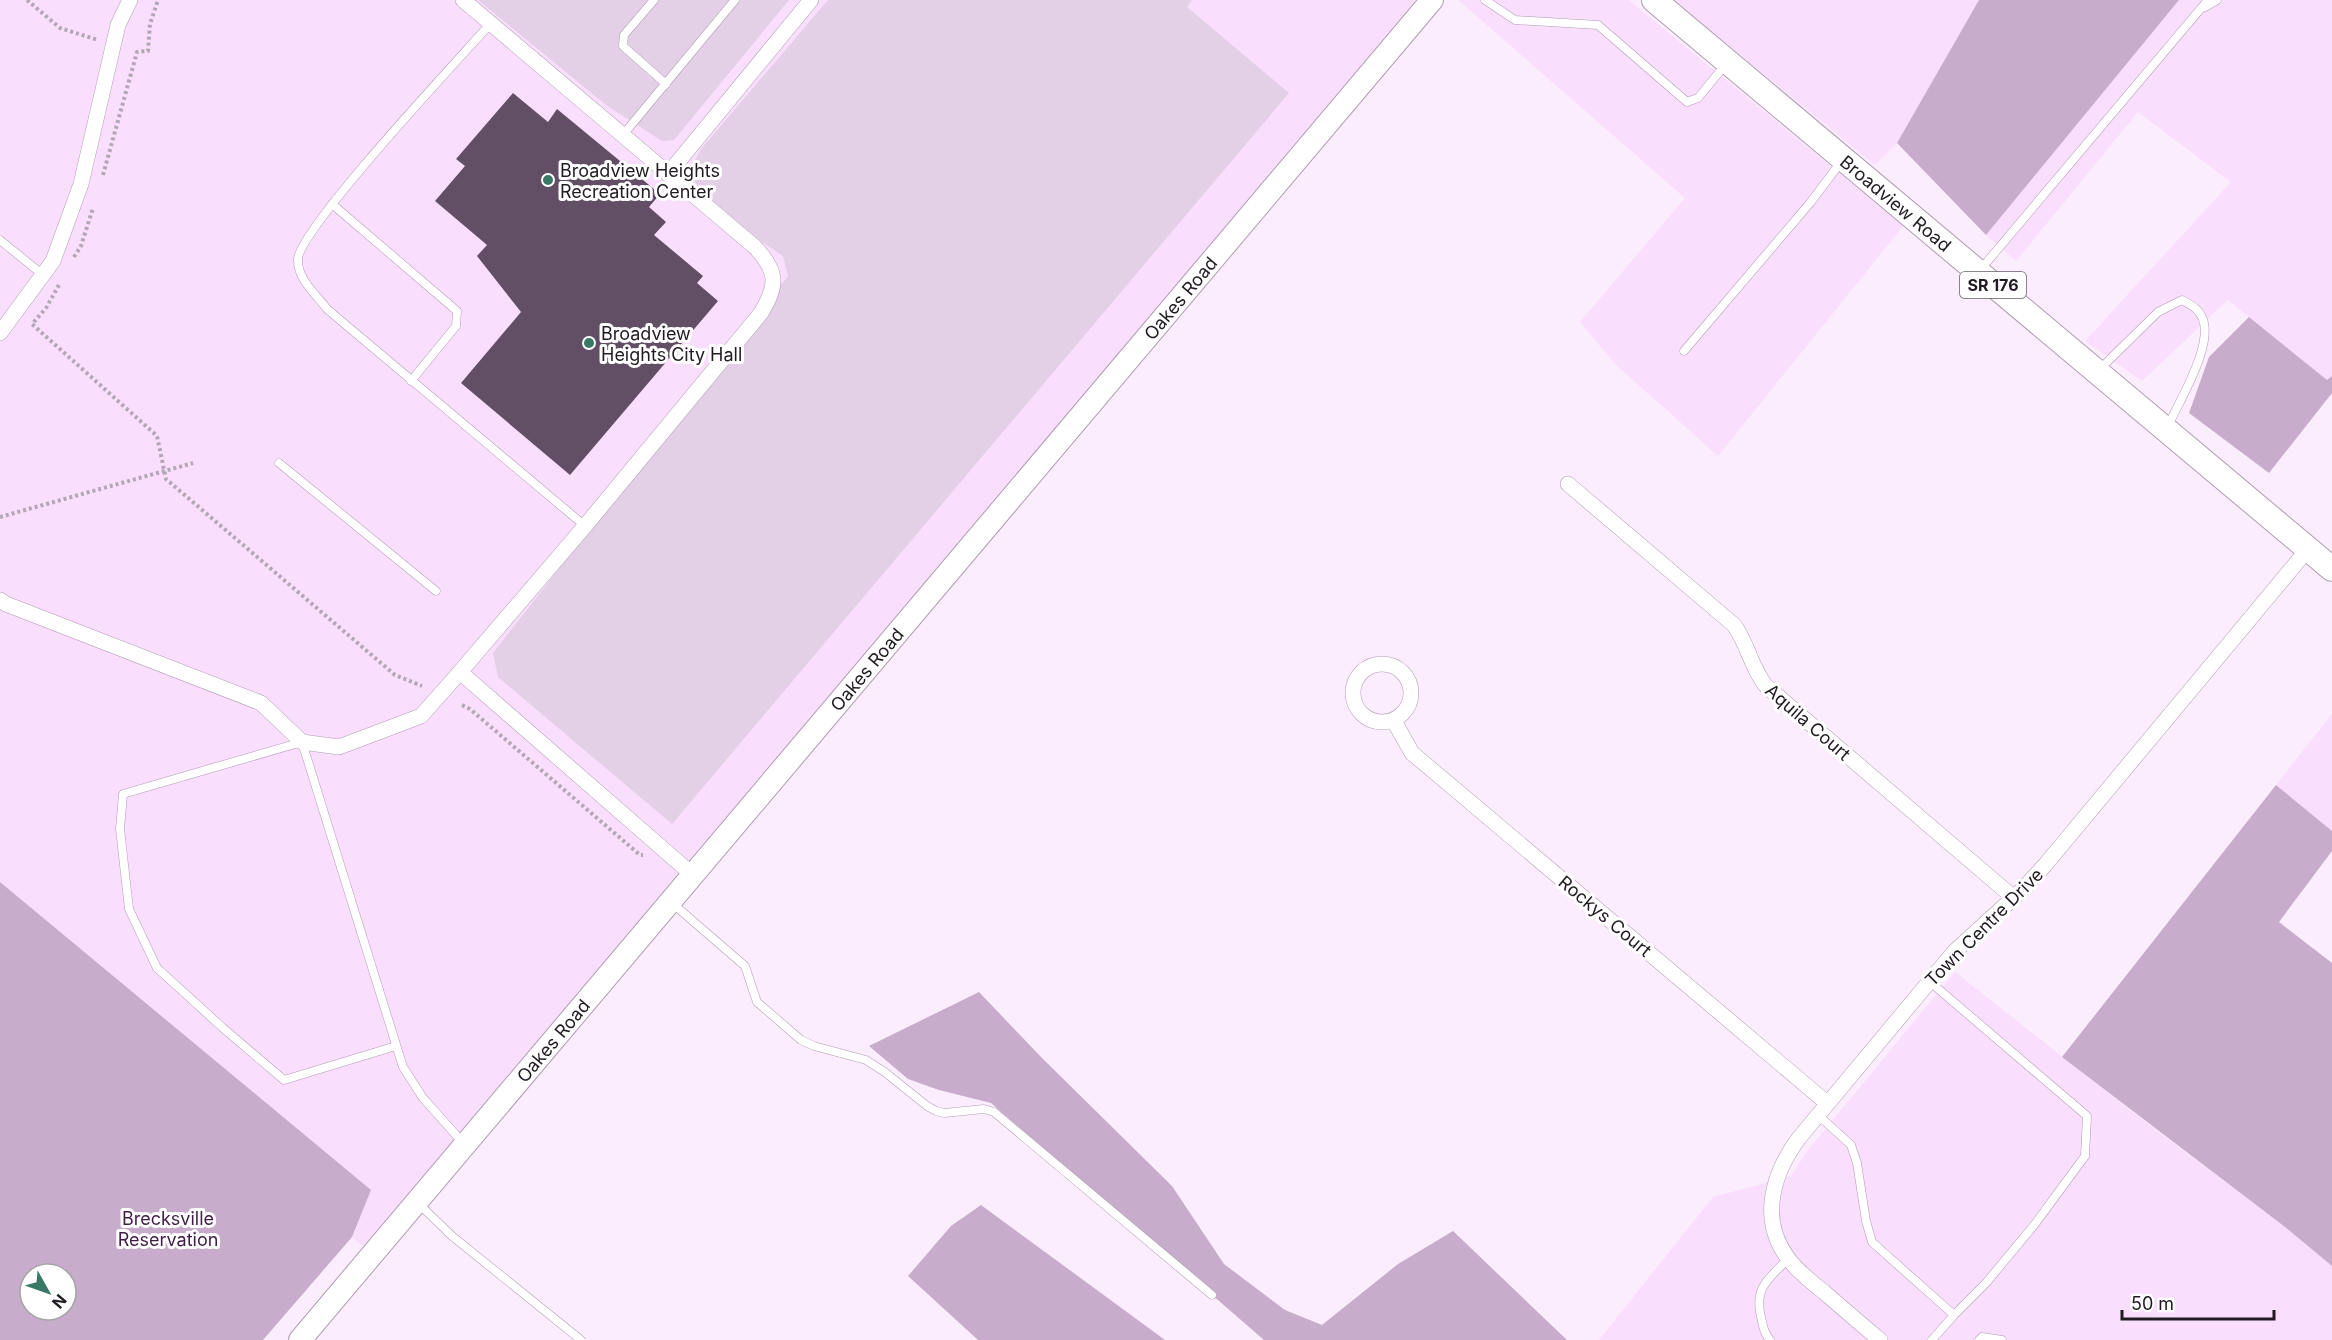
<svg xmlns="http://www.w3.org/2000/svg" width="2332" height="1340" font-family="Inter,sans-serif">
<rect width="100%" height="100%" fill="#fbedfd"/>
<g fill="#fadefe">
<path d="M0,0H1417L1321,119L370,1252L352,1237L371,1190L0,882Z"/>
<path d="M1458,0H1629L1903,226L1718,456L1616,365L1580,322L1685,198Z"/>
<path d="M1673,0H1979L1897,143L1875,165Z"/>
<path d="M2179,0H2332V376L2327,380L2228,300L2142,381L2085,341L2231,182L2138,112L2016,261L1986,235Z"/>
<path d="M2332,714V831L2276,785Z"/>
<path d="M1955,972L2140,1118L2285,1227L2332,1266V1340H1599L1713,1197L1791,1176L1808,1150Z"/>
</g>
<g fill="#e3cfe6">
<path d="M478,0H789L674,140L662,141L606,105Z"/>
<path d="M828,0H1192L1187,7L1289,93L672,824L498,677L493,653L788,276L783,256L758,239L692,183L688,172L701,149Z"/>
</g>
<g fill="#c8accc" fill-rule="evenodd">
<path d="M1979,0H2179L1986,235L1897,143Z"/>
<path d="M2249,317L2327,380L2332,376V393L2269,473L2189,413L2209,357Z"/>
<path d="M2276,785L2332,831V851L2279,922L2332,963V1266L2285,1227L2062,1057Z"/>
<path d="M0,882L371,1190L352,1237L263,1340H0ZM30,1274H66V1310H30Z"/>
<path d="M979,992L1041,1057L1172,1186L1224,1264L1285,1310L1322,1325L1398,1264L1453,1231L1567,1340H1264L991,1103L939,1090L908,1079L869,1046Z"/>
<path d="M981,1205L1165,1340H978L908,1276L951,1226Z"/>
</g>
<path fill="#624f65" d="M513,93L548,122L557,109L660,194L649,207L666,222L654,235L703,276L697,283L718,301L570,475L461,383L521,312L477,256L487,245L435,201L465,166L456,159Z"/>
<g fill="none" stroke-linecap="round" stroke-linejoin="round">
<defs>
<g id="lane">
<path d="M654,0L624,35L623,46L666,84"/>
<path d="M1485,0L1515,20L1598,25L1687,102L1698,98L1725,65"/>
<path d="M2205,7L2217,0"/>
<path d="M491,23C461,57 300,228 298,259C297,279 316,294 327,309L585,526"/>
<path d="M622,136L735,0"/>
<path d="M332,204L457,311L456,326L411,381"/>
<path d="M0,240L43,275"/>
<path d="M1981,269L2208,0"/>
<path d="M1684,351L1810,203L1841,162"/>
<path d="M2100,369L2158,312L2182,300C2187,303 2194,306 2198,311C2221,335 2179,401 2168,426"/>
<path d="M279,463L436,591"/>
<path d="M672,903L745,966L757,1002L801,1040L814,1046L866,1060L886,1073L927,1106L936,1111L944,1113L984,1109L994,1112L1212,1295"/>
<path d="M1929,981L2087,1116L2085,1156L2035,1224L1986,1283L1954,1315"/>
<path d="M396,1046L284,1080L223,1028L157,968L129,909L120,829L123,794L302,742L403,1067L423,1098L464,1144"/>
<path d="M1818,1115L1851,1145L1857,1163L1866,1221L1872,1242L1954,1315L1932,1340"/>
<path d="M418,1203L452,1236L581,1340"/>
<path d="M1770,1340C1764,1333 1763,1326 1761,1317C1754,1288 1768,1279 1788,1259"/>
<path d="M1979,1340L1982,1337L2002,1340"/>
</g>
<g id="street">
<path d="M463,0L755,247C778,272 778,284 761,313L585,526L460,672L694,876"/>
<path d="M668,174L811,0"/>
<path d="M0,333L53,261L81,184L118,25L130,0"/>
<path d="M1568,484L1734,625C1748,644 1751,668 1766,686L2014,898"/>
<path d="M0,600L6,604L261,703L302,742L339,747L421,716L460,672"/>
<circle cx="1382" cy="693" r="29"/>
<path d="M1394,721L1412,753L1827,1103"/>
<path d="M1880,1340C1861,1324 1842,1308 1824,1292C1811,1282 1797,1271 1787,1257C1759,1218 1773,1173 1799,1138L1954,952L2022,890L2045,865L2308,549"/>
</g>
<g id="secondary">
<path id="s1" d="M300,1340L1432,0"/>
</g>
<g id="primary">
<path id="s2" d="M1654,0L2332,569"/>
</g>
</defs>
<use href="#lane" stroke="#b09bb3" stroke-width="9"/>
<use href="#street" stroke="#b09bb3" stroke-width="16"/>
<use href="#secondary" stroke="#b09bb3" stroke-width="24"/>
<use href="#primary" stroke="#b09bb3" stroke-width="26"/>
<g stroke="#b3a7b4" stroke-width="4" stroke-dasharray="3 3" stroke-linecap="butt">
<path d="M27,0L60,28L98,40"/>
<path d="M103,175L137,52L148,51L150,24L158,0"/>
<path d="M74,257L81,246L93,208"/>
<path d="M59,285L46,308L32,324L157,436L166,479L395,675L422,686"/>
<path d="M0,517L193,463"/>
<path d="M462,705L470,709L640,855H643"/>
</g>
<use href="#lane" stroke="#fff" stroke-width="8"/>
<use href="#street" stroke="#fff" stroke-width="15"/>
<use href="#secondary" stroke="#fff" stroke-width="22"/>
<use href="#primary" stroke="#fff" stroke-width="24"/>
</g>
<g fill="#397866" stroke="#fff" stroke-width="2">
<circle cx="548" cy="180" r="6"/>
<circle cx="589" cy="343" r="6"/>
</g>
<g text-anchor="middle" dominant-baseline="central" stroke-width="6" stroke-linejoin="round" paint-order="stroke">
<rect fill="#fff" stroke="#645f65" stroke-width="1.5" x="1960" y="272" width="66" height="26" rx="4.5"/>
<g font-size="16" font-weight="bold" fill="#221a23">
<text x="1993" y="285">SR 176</text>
</g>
<g font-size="18" fill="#221a23" stroke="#fff" text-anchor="start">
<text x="560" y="170">Broadview Heights<tspan x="560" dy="21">Recreation Center</tspan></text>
<text x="601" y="333">Broadview<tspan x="601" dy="21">Heights City Hall</tspan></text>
</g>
<g font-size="18" fill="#221a23" stroke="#fff">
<text stroke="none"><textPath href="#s2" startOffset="316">Broadview Road</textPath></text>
<text stroke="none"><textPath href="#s1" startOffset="1364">Oakes Road</textPath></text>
<text stroke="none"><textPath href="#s1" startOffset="878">Oakes Road</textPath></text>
<text transform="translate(1808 722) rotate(41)">Aquila Court</text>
<text transform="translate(1605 916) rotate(40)">Rockys Court</text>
<text transform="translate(1984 927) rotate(-45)">Town Centre Drive</text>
<text stroke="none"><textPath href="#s1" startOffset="392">Oakes Road</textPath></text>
</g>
<g font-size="18" fill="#401c46" stroke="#fff">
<text x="168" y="1218">Brecksville<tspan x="168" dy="21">Reservation</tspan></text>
</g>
</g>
<g transform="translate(48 1292) rotate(130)"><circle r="28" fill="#ffffff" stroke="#a7a3a7" stroke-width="1.5"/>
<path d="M0-4.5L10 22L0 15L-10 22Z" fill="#397866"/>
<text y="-9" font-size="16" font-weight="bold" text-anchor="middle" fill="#221a23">N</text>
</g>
<path d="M2122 1310v9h152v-9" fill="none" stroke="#221a23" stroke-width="3"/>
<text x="2131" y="1310" font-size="18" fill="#221a23" stroke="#ffffff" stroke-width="4.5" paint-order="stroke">50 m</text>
</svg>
